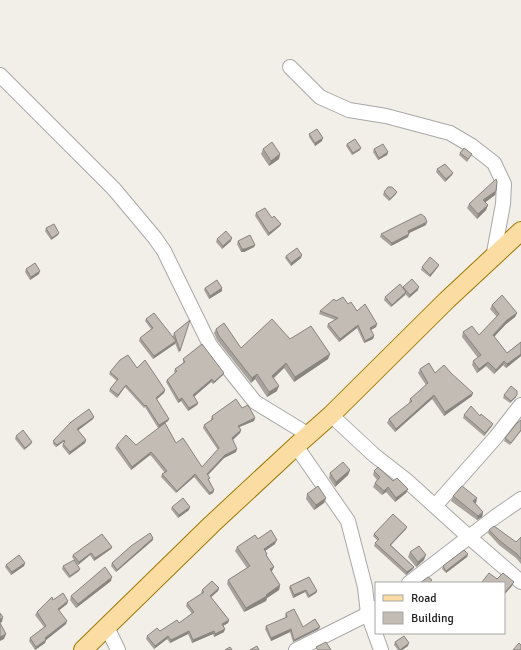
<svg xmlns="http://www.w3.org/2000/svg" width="521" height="650" font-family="Signika,sans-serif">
<rect width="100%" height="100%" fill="#f1efe8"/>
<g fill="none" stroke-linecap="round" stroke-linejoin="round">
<defs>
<g id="minor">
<path d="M290,67L320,97L349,110L386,116L450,133L472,146L494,163L504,184L503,204L493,258"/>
<path d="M0,75L114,189L155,238L164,251L210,345L239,382L255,402L309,435"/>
<path d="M331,415L374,455L406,480L469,537L521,582"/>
<path d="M296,446L348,521L365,587L368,614L381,650"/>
<path d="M435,506L496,437L521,405"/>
<path d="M409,583L495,517L521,499"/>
<path d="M107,627L118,650"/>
<path d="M296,650L368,614L376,608"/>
</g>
<path id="major" d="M83,650L212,524L296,446L331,415L447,300L521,231"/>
</defs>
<use href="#minor" stroke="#a8a8a8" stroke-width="16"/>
<use href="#major" stroke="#9d7802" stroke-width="20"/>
<use href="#minor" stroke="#fff" stroke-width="14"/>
<use href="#major" stroke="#fbdda3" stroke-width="18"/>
</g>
<g fill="#a7a29b">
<path d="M309,134L322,141L315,146L309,137Z"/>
<path d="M347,144L361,148L360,150L352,155L346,146Z"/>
<path d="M263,149L280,154L279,159L269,166L261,154Z"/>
<path d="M374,149L388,152L387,155L378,160L373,152Z"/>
<path d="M460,153L472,154L471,156L467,162L459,155Z"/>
<path d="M437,169L453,173L452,175L445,182L436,172Z"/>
<path d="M496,191L495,195L485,202L488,205L486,210L477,219L467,208L469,204Z"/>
<path d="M384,192L396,194L389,201L383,195Z"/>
<path d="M256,213L272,218L281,224L280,226L268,236L255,216Z"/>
<path d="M426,225L409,233V234L408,237L391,246L380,237L381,234Z"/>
<path d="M46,228L58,235L51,240L45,231Z"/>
<path d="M217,239L231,241L222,249L216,242Z"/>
<path d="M238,241L255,245L254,247L244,252H241L237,244Z"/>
<path d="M286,256L301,258L291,266L285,258Z"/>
<path d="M439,265L438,267L430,277L421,270L422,267Z"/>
<path d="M26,269L39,274L30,280L25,272Z"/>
<path d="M403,287L418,290L409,298L405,294V295L391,307L384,300L385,297Z"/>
<path d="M205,288H222V291L209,299L204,290Z"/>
<path d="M336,301L348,304L377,324L376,327L371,330L374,336L373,339L364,343L357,328L339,342L327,327L328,324L335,320L319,314L320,311Z"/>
<path d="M492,305L517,313L515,317L506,324L494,337L507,353L521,342V356L506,368L503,365L494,374L486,366L477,373L472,365L473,361L478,358L462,337L463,332L479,335L497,317L490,309Z"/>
<path d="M146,319L173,338V336L174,333L190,320L179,353L175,343L153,359L139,341L140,338L151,329L145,321Z"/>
<path d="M216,329L241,348L290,339L330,354L328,359L294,382L284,368L274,378L277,391L267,397L255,379L251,383L217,340L214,333Z"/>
<path d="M183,359L224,373L223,375L213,384L211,382L194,397L198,403L197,405L188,411L181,401L178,403L166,382L167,380L175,373L174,371L175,369L183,363Z"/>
<path d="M420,369L435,373H451L472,396L444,416L432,399L395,432L387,423L389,419L409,404V403L410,399L426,385L418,373Z"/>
<path d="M110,372L165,390L164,393L156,399L169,419L168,421L158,428L145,407L144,408L125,387L117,398L109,391L110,389L117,381L109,374Z"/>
<path d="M504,395L516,397L510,403L503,398Z"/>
<path d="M242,408L255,418L254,421L239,427L241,430L240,433L233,440L236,452L224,458L208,475L209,480L214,490L213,493L209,495L194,477L176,493L161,477L162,474L165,473L152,457L150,455L131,470L115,448L117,445H136L176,443L202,467L218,450L203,428L204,425L211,420V419L212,416Z"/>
<path d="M464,415L480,416L492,426L484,436L463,418Z"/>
<path d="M94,417L93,419L78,430L86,440L85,443L69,455L62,446L64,443L63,442L56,447L53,444V441Z"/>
<path d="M521,420L510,445L504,441L505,438Z"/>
<path d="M16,436L32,442L31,444L24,450L15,439Z"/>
<path d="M350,470L348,475L335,487L329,478L330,473Z"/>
<path d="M374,471L408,489L406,493L395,502L386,492L382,495L373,487L375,483L377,480L373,475Z"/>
<path d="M307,494L326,498L324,503L314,510L306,499Z"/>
<path d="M453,496L477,498L476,503H475L483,512L482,517L477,520L451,501Z"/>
<path d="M172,507L189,510L178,518L171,509Z"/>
<path d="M407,527L406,529L391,545L414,567L413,569L406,575L374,546L375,543L378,541L373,536L374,534Z"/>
<path d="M489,530L516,542L521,537V564L516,558L499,545L488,533Z"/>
<path d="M258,539L275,544L265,551L267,554L266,555L274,567L271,571L280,585L279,590L267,598L266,601L244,612L227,584L228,580L247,568L235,551L237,547Z"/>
<path d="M153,540L116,572L111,566L112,563Z"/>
<path d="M112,547L111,549L94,561L90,555L78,565L72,557L73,555Z"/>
<path d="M410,552L424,560L416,567L408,557Z"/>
<path d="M468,554L467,557L446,573L442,569L443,566Z"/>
<path d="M25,563L24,566L11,575L5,567L6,565Z"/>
<path d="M63,566L79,571L69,578L62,569Z"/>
<path d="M111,581L76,608L70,600L71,596Z"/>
<path d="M290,586L317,591L316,593L308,598L305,592L293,598L289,588Z"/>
<path d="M219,588L218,591L211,597L229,620L228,623L223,626L224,632L214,637L213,634L192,643L188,634L170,643L167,639L154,649L146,639L147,636L160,631L179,623L192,614L186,606L187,603L201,594V593L202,590Z"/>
<path d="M53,600L68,601L67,604L59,610L66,624L46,640L45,643L35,650L29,641L30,638L44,627L35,615L37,612Z"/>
<path d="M286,613L303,627L319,629L293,642L290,632L271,641L265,629L266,626L286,618L285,616Z"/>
<path d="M395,642L408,646L402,650H398L394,645Z"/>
</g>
<g fill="#88847e">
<path d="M323,138L322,141L315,146V143Z"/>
<path d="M361,148L360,150L352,155L353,153Z"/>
<path d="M388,152L387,155L378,160L379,158Z"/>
<path d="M280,154L279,159L269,166L271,161Z"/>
<path d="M453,173L452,175L445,182L446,179Z"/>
<path d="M496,191L495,195L482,205L483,200Z"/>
<path d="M397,192L396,194L389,201L390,199Z"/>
<path d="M488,205L486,210L477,219L478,214Z"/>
<path d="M427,222L426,225L407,234L408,231Z"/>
<path d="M281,224L280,226L268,236L269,233Z"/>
<path d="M59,233L58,235L51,240L52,238Z"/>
<path d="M409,234L408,237L391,246L392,243Z"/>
<path d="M232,238L231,241L222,249L223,246Z"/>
<path d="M255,245L254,247L244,252H241L242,249Z"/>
<path d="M302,255L301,258L291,266V263Z"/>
<path d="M439,265L438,267L430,277V275Z"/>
<path d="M40,271L39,274L30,280L31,277Z"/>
<path d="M419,287L418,290L409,298L410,295Z"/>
<path d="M222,288V291L209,299L210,296Z"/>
<path d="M406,292L405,295L391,307L392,305Z"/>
<path d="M517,313L515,317L506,324L492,339L493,335L507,320Z"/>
<path d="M377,324L376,327L369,331L370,328Z"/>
<path d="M358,325L357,328L339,342L340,339Z"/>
<path d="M374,336L373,339L364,343L365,341Z"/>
<path d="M176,341L175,344L153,359L154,356Z"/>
<path d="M330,354L328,359L294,382L295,377Z"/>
<path d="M521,354V356L506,368L507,364Z"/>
<path d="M504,361L503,365L494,374L496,370Z"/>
<path d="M488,362L486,366L477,373L479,369Z"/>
<path d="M286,363L284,368L271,380L272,376Z"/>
<path d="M224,373L223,375L213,384L214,382Z"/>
<path d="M257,374L255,379L251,383L252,378Z"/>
<path d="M212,379L211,382L192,398L193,395Z"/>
<path d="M126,385L125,387L117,398L118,395Z"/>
<path d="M279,386L277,391L267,397L269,392Z"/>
<path d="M165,390L164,393L155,401L156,398Z"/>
<path d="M473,393L472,396L444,416L445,412Z"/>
<path d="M434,395L432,399L395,432L396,429Z"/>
<path d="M517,395L516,397L510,403L511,401Z"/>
<path d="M182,398L181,401L178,403L179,400Z"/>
<path d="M198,403L197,405L188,411L189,408Z"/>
<path d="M94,417L93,419L76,432L77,429Z"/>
<path d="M255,418L254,421L237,428L238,426Z"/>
<path d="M169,419L168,421L158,428L159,425Z"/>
<path d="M493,424L492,426L484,436L485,433Z"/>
<path d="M241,430L240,433L231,441L232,438Z"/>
<path d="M521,430V431L510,445L511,443Z"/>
<path d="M64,440L63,442L56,447L57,445Z"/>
<path d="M86,440L85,443L69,455L70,452Z"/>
<path d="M32,442L31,444L24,450L25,448Z"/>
<path d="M237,449L236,452L224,458L206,477L207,474L225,455Z"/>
<path d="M151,452L150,455L131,470L132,467Z"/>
<path d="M350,470L348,475L335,487L336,482Z"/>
<path d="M195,474L194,477L176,493L177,491Z"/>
<path d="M388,487L386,492L382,495L384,491Z"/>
<path d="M408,489L406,493L395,502L396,498Z"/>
<path d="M214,490L213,493L209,495L210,493Z"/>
<path d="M326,498L324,503L314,510L316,505Z"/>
<path d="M477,498L476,503L471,505L473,501Z"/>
<path d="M190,507L189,510L178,518L179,515Z"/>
<path d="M483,512L482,517L477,520L478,516Z"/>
<path d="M407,527L406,529L389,547L390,545Z"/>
<path d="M153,538V540L116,572L117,570Z"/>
<path d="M277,540L275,544L262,553L264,549Z"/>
<path d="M112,547L111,549L94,561L95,558Z"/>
<path d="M91,553L90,555L78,565L79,562Z"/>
<path d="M468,554L467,557L446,573V571Z"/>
<path d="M426,555L424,560L416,567L418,562Z"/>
<path d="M25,563L24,566L11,575L12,572Z"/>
<path d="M274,567L272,571L269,573L270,569Z"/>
<path d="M414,567L413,569L406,575L407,572Z"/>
<path d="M80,569L79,571L69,578L70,576Z"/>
<path d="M112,577L111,581L76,608L78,604Z"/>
<path d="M514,582L512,586L504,595V593Z"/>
<path d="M280,585L279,590L267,598L266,601L244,612L246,608Z"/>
<path d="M219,588L218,591L209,599L210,596Z"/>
<path d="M306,590L305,592L293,598L294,595Z"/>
<path d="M317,591L316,593L308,598L309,596Z"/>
<path d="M68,601L67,604L57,612L58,609Z"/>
<path d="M3,617L2,622L0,623V620Z"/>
<path d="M229,620L228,623L221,627L222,624Z"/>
<path d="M67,621L66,624L46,640L45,643L35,650L36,647L45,638Z"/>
<path d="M320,627L319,629L293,642L294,640Z"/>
<path d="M225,629L224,632L214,637L215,634Z"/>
<path d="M291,629L290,632L271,641V638Z"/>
<path d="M189,631L188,634L170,643L171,640Z"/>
<path d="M214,631L213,634L192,643L193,640Z"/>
<path d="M6,634L4,639L0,641V637Z"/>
<path d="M168,636L167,639L154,649L155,646Z"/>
<path d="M409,643L408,646L402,650H400Z"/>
</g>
<g fill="#c2bcb4" stroke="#88847e">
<path d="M317,129L323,138L315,143L309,134Z"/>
<path d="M355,139L361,148L353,153L347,144Z"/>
<path d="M272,142L280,154L271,161L263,149Z"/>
<path d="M383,144L388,152L379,158L374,149Z"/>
<path d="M464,148L472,154L468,159L460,153Z"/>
<path d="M445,164L453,173L446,179L437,169Z"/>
<path d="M496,179L497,182L496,191L483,200L488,205L478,214L469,204Z"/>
<path d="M388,187H392L397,192L390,199L384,192Z"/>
<path d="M265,208L272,218L274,216L281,224L269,233L256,213Z"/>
<path d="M421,214L425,217L427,222L408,231L409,234L392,243L381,234Z"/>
<path d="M54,224L59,233L52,238L46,228Z"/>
<path d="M226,231L232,238L223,246L217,239Z"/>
<path d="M250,235L255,245L245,249H242L238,241Z"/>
<path d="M297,248L302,255L291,263L286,256Z"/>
<path d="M430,257L439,265L430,275L422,267Z"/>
<path d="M35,263L40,271L31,277L26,269Z"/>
<path d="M412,279L419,287L410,295L403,287Z"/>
<path d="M217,280L222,288L210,296L205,288Z"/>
<path d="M400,284L406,292L392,305L385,297Z"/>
<path d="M502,295L517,313L507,320L493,335L507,353L521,342V354L507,364L504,361L496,370L488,362L479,369L473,361L481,355L463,332L472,326L479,335L499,314L492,305Z"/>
<path d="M343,297L348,304L351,302L357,311L365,304L377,324L370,328L374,336L365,341L358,325L340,339L328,324L338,318L320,311L334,299L336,301Z"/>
<path d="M154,313L176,341L154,356L140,338L153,328L146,319Z"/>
<path d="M272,319L290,339L311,326L330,354L295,377L286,363L272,376L279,386L269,392L257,374L252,378L219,336L216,329L224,323L241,348Z"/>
<path d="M190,320L180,351L174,333Z"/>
<path d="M202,344L224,373L214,382L212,379L193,395L198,403L189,408L182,398L179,400L167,380L177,371L175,369L185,362L183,359Z"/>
<path d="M128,355L137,368L145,360L165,390L156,398L169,419L159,425L146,405L145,406L126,385L118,395L110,389L118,379L110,372L120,360Z"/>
<path d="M429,363L435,373L444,365L451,373L473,393L445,412L434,395L396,429L389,419L412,401L410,399L428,383L420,369Z"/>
<path d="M511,386L517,391V395L511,401L504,395Z"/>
<path d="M236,399L242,408L248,405L255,418L238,426L241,430L232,438L237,449L225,455L207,474L210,478L208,479L214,490L210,493L195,474L177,491L162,474L167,471L153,454L151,452L132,467L117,445L126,435L136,445L165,423L176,443L183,438L202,467L219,448L204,425L213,419L212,416Z"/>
<path d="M471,406L480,416L481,414L493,424L485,433L464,415Z"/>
<path d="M89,409L94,417L77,429L86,440L70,452L63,444L65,442L64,440L57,445L53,441L71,422Z"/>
<path d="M521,420V430L511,443L505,438L517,423Z"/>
<path d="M23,430L32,442L25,448L16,436Z"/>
<path d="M343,462L350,470L336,482L330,473Z"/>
<path d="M378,467L393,481L397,478L408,489L396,498L388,487L384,491L375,483L380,477L374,471Z"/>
<path d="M318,486L326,498L316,505L307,494Z"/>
<path d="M462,486L477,498L473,501L483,512L478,516L453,496Z"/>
<path d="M183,498L190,507L179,515L172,507Z"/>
<path d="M393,514L407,527L390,545L414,567L407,572L375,543L379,539L374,534Z"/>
<path d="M494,526L516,542L521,537V559L517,554L500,541L489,530Z"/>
<path d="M271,530L277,540L264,549L267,554L266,555L274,567L270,569L280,585L266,595L267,596L246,608L228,580L250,566L237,547L255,535L258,539Z"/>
<path d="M150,533L153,538L117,570L112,563L131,546Z"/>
<path d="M102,534L112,547L95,558L91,553L79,562L73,555Z"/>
<path d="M419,546L426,555L418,562L410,552Z"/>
<path d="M464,550L468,554L446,571L443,566Z"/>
<path d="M19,555L25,563L12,572L6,565Z"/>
<path d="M74,560L80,569L70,576L63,566Z"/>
<path d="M105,567L112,577L78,604L71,596Z"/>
<path d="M489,573L497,579L503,573L514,582L504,593V583H483L482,582Z"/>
<path d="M309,577L317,591L309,596L306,590L294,595L290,586Z"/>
<path d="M428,577L432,580L429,583H420Z"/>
<path d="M212,581L219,588L210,596L229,620L222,624L225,629L215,634L214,631L193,640L189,631L171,640L168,636L155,646L147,636L157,628L160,631L177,620L179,623L194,612L187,603L204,592L202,590Z"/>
<path d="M63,593L68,601L58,609L67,621L45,638L46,640L36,647L30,638L46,626L37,612L52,597L53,600Z"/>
<path d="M294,609L303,627L315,619L320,627L294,640L291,629L271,638L266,626L287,617L286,613Z"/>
<path d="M0,613L3,617L0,620Z"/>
<path d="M0,623L6,634L0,637Z"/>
<path d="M404,636L409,643L400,650L395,642Z"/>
<path d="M326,642L331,650H318L316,647Z"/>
<path d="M519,643L521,645V650H513Z"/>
<path d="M257,646L259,650H250Z"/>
<path d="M230,647L232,650H225Z"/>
</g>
<rect x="375" y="582" width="130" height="52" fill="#ffffff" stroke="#a6a6a6"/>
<rect x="383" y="595" width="20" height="6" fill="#fbdda3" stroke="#a6a6a6"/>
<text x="411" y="602" font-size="12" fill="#212121">Road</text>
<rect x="383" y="612" width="20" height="12" fill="#c2bcb4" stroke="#a6a6a6"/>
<text x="411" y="622" font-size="12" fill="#212121">Building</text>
</svg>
